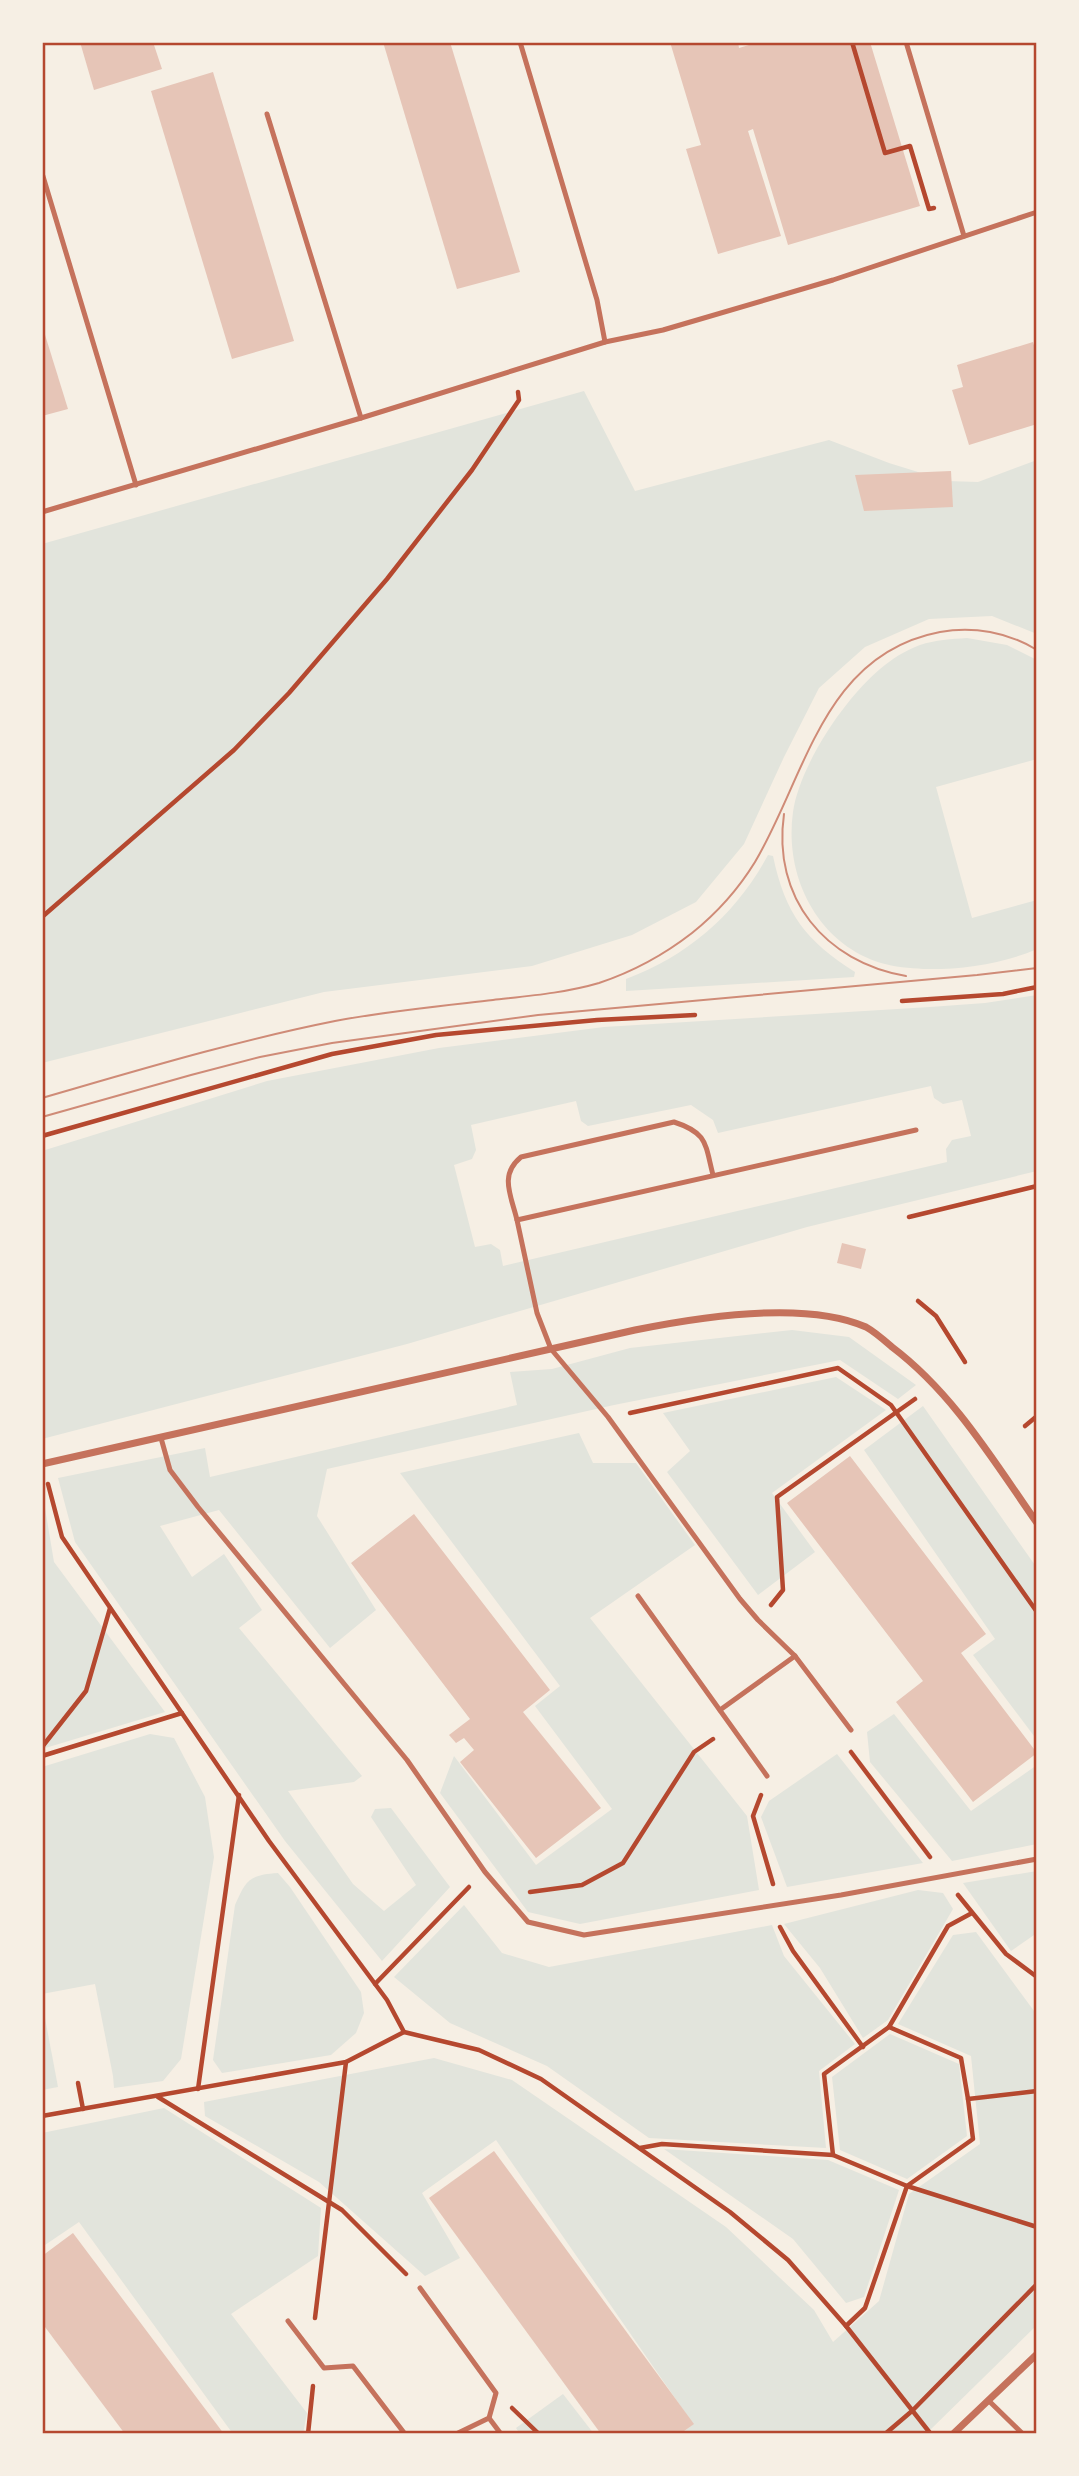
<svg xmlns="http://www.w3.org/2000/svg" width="1079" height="2476" font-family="'Roboto Serif',serif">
<rect width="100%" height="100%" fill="#f6efe4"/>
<g fill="#e2e4dc" fill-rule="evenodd">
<path d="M584,391L635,491L829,440L889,463L947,481L978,482L1037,460V634L992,616L929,619L865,647L819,688L784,757L744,844L696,902L632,935L532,966L324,992L42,1063V544Z"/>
<path d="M967,638L1007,645L1037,660V759L936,787L972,918L1037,900V949C1003,964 960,970 923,969C910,968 894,967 881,963C817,943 784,876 793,812C798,777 825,731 847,704C867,679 890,656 920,645C935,640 952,639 967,638Z"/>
<path d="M768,855L773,856C785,914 806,941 855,972L854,977L626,991V979C689,955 736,914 768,855Z"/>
<path d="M1037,995V1171L807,1227L407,1344L42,1439V1151L267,1081L439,1048L604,1027L930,1007L985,1003ZM931,1086L934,1098L943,1104L962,1100L971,1136L952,1140L946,1149L947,1162L503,1266L500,1250L491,1244L475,1247L454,1165L472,1159L476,1150L471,1125L576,1101L581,1121L588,1126L691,1105L713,1120L718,1133Z"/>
<path d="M792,1330L849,1337L916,1385L898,1399L840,1360L614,1405L327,1469L317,1516L376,1610L330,1648L219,1510L160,1526L192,1577L224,1554L262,1610L239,1628L362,1776L354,1782L288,1791L353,1884L384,1911L416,1885L371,1817L375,1809L391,1808L450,1887L382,1961L285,1841L75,1542L58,1478L205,1448L210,1477L517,1405L510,1372L552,1369L630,1348Z"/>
<path d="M836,1377L886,1410L772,1493L815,1552L758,1595L667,1472L690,1451L663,1413Z"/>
<path d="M923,1406L1037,1568V1740L973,1655L995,1639L864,1450Z"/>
<path d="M579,1433L593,1463H636L695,1545L590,1618L747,1816L759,1890L580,1924L528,1912L440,1793L454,1756L536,1865L612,1809L535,1706L560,1686L400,1473Z"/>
<path d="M42,1490L54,1562L165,1712L42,1749Z"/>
<path d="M894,1714L971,1811L1037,1765V1844L952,1861L870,1762L867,1732Z"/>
<path d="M150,1734L174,1738L205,1797L214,1857L181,2059L163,2081L114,2088L113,2076L95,1984L42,1994V1767Z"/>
<path d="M837,1754L923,1863L787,1887L761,1817L769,1801Z"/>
<path d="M1037,1871V1933L1011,1951L963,1883Z"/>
<path d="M278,1873L290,1887L361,1992L364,2013L356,2033L331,2055L222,2073L213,2060L235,1905C246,1880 249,1875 278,1873Z"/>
<path d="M918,1890L943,1893L953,1909L888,2020L863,2038L820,1968L784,1924Z"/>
<path d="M464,1905L502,1953L549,1967L772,1925L784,1956L855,2044L819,2071L826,2148L649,2138L547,2066L450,2023L394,1977Z"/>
<path d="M976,1932L1037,2015V2325L926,2434H681L693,2424L496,2140L422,2193L460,2258L425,2276L319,2182L205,2116L204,2102L434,2058L512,2080L726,2227L814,2310L833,2342L879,2301L909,2194L980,2144L971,2056L898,2024L953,1935Z"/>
<path d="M42,2002L58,2087L42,2090Z"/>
<path d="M890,2034L959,2064L967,2136L907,2179L840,2150L832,2077Z"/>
<path d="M164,2108L321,2208L318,2256L231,2314L307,2413L303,2434H233L79,2222L42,2247V2133Z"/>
<path d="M664,2149L828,2160L899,2190L864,2297L846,2303L793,2239Z"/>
<path d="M563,2394L594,2434H520L516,2428Z"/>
</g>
<g fill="#e6c5b7">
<path d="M80,42H153L162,69L94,90Z"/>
<path d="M383,42H450L520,272L457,289Z"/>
<path d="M670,42H738L739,48L759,42H870L920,206L788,245L753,129L748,131L781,236L718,254L686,149L701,145Z"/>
<path d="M213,72L294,341L232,359L151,91Z"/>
<path d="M42,325L68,409L42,416Z"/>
<path d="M1033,342L1037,355V424L969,445L952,390L963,387L957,365Z"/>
<path d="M951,471L953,507L864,511L855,475Z"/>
<path d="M842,1243L866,1249L861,1269L837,1263Z"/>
<path d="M850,1456L986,1634L961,1653L1037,1753L973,1802L896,1702L923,1681L787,1503Z"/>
<path d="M414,1514L550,1690L523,1712L601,1808L536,1858L460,1762L474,1750L464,1738L456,1743L449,1735L470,1719L351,1563Z"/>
<path d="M494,2151L694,2424L680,2434H601L429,2198Z"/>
<path d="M73,2233L224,2434H125L42,2323V2256Z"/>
</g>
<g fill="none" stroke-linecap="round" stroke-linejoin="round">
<g stroke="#b5482f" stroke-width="4.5">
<path d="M852,42L885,153L910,146L929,209L934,208"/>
<path d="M42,917L234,750L289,693L387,579L472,470L519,400L518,392"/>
<path d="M902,1001L1003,994L1037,987"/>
<path d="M42,1136L332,1054L436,1035L597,1020L695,1015"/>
<path d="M909,1217L1037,1186"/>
<path d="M918,1301L936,1316L965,1362"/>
<path d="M630,1413L838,1368L891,1405L1037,1612"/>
<path d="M1025,1426L1037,1416"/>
<path d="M48,1484L62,1537L269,1841L387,2000L404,2032"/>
<path d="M771,1605L783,1590L777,1497L915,1399"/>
<path d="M42,1747L86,1691L110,1608"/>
<path d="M851,1752L930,1857"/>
<path d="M42,1756L182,1713"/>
<path d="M761,1795L753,1816L773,1884"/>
<path d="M530,1892L582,1885L623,1863L694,1752L713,1739"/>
<path d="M958,1895L1006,1954L1037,1977"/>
<path d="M780,1927L793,1951L863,2047"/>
<path d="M375,1984L469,1887"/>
<path d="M889,2027L961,2058L968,2099"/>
<path d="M78,2083L83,2109"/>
<path d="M198,2089L239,1795"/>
<path d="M158,2097L342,2210L406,2274"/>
<path d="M42,2116L346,2062L404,2032L479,2050L541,2079L730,2212L788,2260L846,2326L930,2433"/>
<path d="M640,2148L662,2144L833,2155L907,2186L1037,2227"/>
<path d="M833,2155L824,2074L889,2027L948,1926L972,1913"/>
<path d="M315,2318L346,2062"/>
<path d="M846,2326L865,2308L907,2186L973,2139L968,2099L1037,2091"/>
<path d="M512,2408L539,2434"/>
<path d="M308,2434L313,2386"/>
<path d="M885,2434L912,2411L1037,2284"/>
</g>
<g stroke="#c5725c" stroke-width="5">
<path d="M520,42L597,300L605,342"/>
<path d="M906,42L964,236"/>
<path d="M267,114L361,418"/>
<path d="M42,173L136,485"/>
<path d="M42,512L361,418L605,342L663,330L833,280L1037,212"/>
<path d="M517,1220C511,1195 499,1175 521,1157L674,1122C708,1133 705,1144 713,1175"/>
<path d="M161,1438L170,1470L198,1507L407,1760L485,1872L528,1922L584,1935L841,1895L1037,1859"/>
<path d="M638,1596L767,1776"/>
<path d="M720,1710L795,1656"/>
<path d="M851,1730L795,1656L758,1620L740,1599L608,1417L551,1349L537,1313L517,1220L916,1130"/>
<path d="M420,2288L496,2393L489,2418L456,2434"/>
<path d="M288,2321L324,2368L353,2366L405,2434"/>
<path d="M988,2400L1023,2434"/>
<path d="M489,2418L501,2434"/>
</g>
<g stroke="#c5725c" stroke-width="7">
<path d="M42,1464L635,1330C699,1317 805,1300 866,1327C875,1332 884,1340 892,1347C953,1393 993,1460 1037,1523"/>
<path d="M953,2434L1037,2354"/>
</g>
<g stroke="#cf8b77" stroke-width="2">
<path d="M784,814C772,898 825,962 906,976"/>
<path d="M42,1098C139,1070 235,1041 335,1021C387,1011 440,1006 493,1000C528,996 565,993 599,983C632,972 665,954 692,933C717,913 739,888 755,862C806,776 823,654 940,632C973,626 1008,632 1037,650"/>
<path d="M42,1117L191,1075L260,1057L332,1043L538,1015L977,975L1037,968"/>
</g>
</g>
<rect width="1079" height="2476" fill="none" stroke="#f6efe4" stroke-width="88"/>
<rect x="44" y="44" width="991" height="2388" fill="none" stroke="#b5482f" stroke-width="2.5"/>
</svg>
